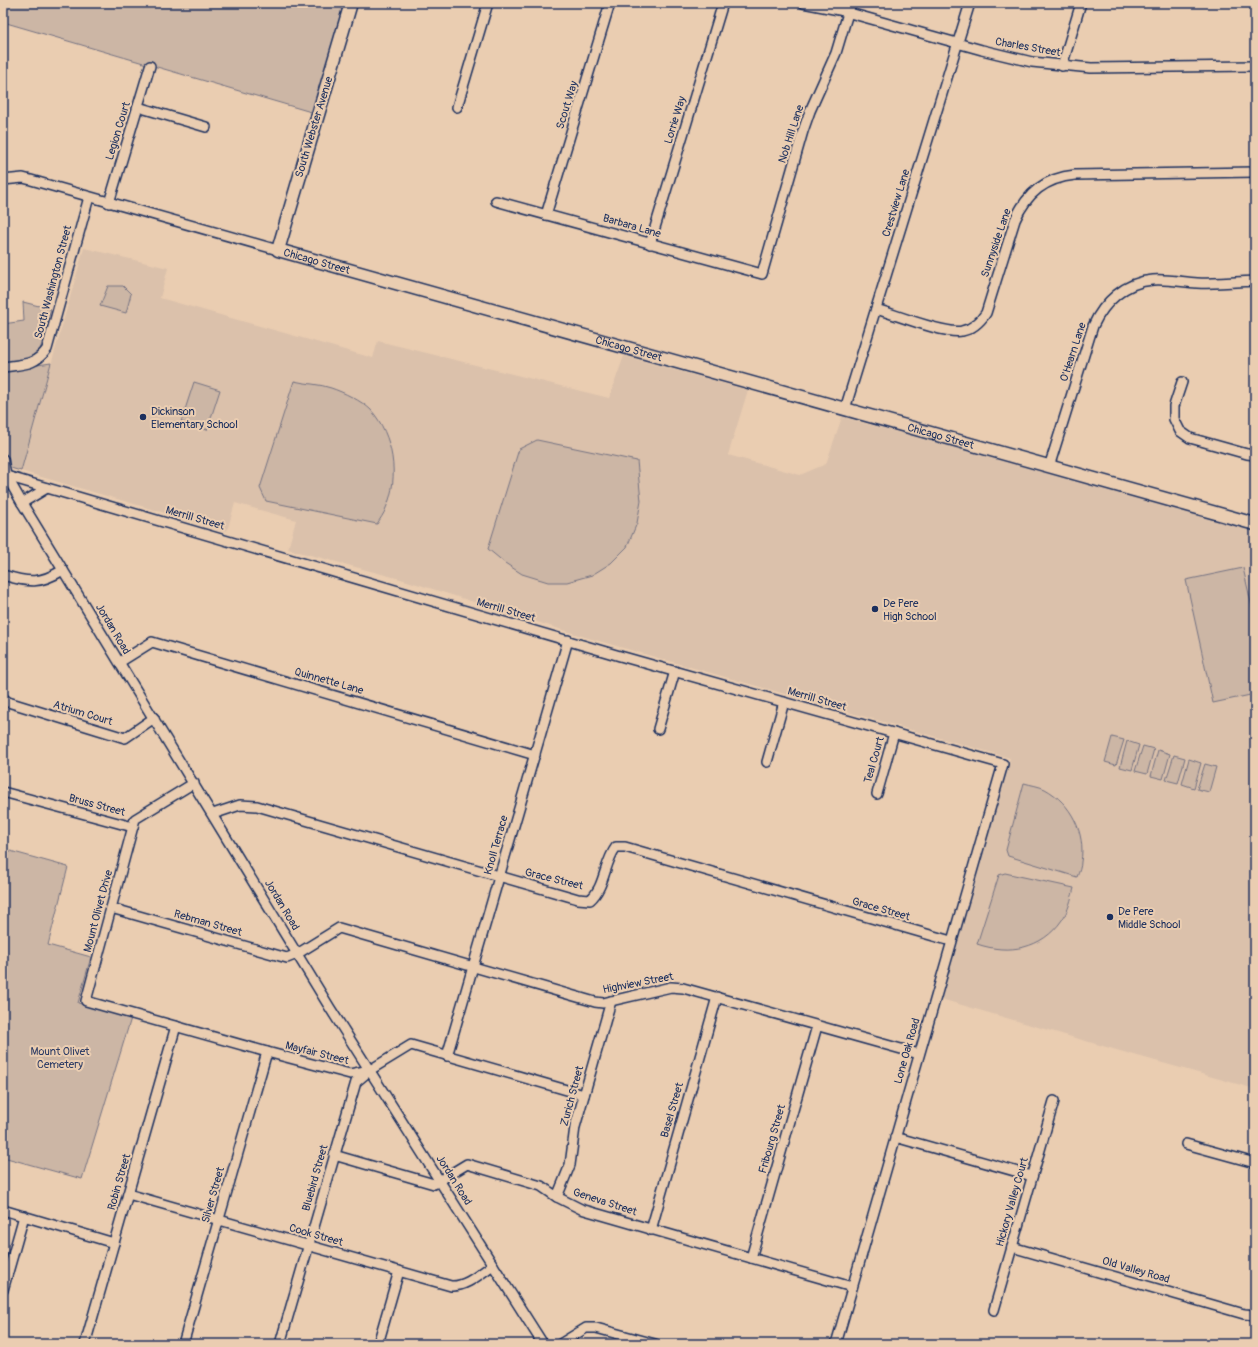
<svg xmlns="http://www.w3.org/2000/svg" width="1258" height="1347" font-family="Pangolin,sans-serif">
<rect width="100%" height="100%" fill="#eacdb1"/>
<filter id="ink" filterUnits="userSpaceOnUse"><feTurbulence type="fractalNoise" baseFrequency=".025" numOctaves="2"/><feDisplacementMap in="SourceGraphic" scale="8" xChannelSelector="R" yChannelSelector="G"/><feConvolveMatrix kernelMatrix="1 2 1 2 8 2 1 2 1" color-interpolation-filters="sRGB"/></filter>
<g filter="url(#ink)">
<path fill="#dbc1ab" d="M84,248L168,268L160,298L373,358L378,341L609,398L624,356L748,390L728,455L800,475L826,464L842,417L1255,530V1089L1120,1051L941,999L1010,758L585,637L404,580L288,549L296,520L235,503L227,531L21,471Z"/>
<g fill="#ccb6a5" stroke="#747282">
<path d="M3,3H351L318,114L3,22Z"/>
<path d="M108,286H123L131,294L126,313L100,306Z"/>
<path d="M23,302L51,309L38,358L3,363V324L24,321Z"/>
<path d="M51,363L21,471L7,467L3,440V370Z"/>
<path d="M294,381C306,384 320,384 331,388C343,392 362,401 371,410C393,435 400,477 386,508C384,514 380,519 377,524L266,501L260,488Z"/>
<path d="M194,382L220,390L207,430L181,422Z"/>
<path d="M537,440L637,461L641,501L637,523L627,547L611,563L592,575L567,582H548L522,574L505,563L488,549L519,449Z"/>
<path d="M1243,568L1255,620V694L1213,703L1186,580Z"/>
<path d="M1112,737L1124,740L1116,765L1105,762Z"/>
<path d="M1127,741L1139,745L1132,770L1120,767Z"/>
<path d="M1143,746L1154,749L1147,774L1135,771Z"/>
<path d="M1158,750L1170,754L1163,779L1151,776Z"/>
<path d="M1174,755L1185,758L1178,783L1166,780Z"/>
<path d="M1189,759L1201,763L1194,788L1182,784Z"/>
<path d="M1205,764L1216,767L1209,792L1197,789Z"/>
<path d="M1024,783C1031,785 1039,786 1045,789C1071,803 1086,833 1081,862C1081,867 1079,872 1077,877L1008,856L1006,850Z"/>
<path d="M3,849L68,867L48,945L91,957L78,1003L131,1018L82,1179L3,1157Z"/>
<path d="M1005,873L1074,888C1071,899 1069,910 1062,920C1042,949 1009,955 977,944L999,875Z"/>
</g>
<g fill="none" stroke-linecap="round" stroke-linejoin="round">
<defs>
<g id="street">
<path d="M803,3L839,10L982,50L1032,62L1091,68L1255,66"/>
<path d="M1062,66L1081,3"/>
<path d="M138,107L206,127"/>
<path d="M457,107L488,3"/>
<path d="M3,180L23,178L31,180L278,250"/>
<path d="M496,201L762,274L803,131L810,111L836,53L851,3"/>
<path d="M109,203L150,66"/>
<path d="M546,215L610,3"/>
<path d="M650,244L723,3"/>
<path d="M876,309C894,314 946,335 962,331C973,329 980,322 986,313L1015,220C1027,193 1045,178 1075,175L1255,172"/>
<path d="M3,367C22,364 35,366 47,349L89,197"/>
<path d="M1182,382L1174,406V419L1180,431L1190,438L1247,454L1255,455"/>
<path d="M845,409L970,3"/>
<path d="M3,459L6,475L22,503L330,1008L543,1344"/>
<path d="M1049,467L1093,326C1104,302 1125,282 1153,280C1168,279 1182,282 1197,283C1216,284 1236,282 1255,281"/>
<path d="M3,475L620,656L1003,764L836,1344"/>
<path d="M22,503L47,488"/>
<path d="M3,575C29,583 40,584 63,570"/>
<path d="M120,662L152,642L535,755"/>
<path d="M3,698L8,702L125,738L154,718"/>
<path d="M658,729L675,671"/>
<path d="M767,762L784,702"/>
<path d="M194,783L135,819L86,1001L267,1052L350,1074L370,1070L411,1045L584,1095"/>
<path d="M3,792L133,827"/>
<path d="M877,794L894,733"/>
<path d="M213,814L240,805L257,806L578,899L590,900C605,887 604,863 616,847H625L951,941"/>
<path d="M111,908L287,958L297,954L339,928L595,1002L603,1003L611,1001L671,987L683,988L919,1054"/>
<path d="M447,1056L568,640"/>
<path d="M895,1137L1032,1176"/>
<path d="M1186,1144L1255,1163"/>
<path d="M334,1155L434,1184L467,1164L541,1186L557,1197L581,1209L852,1287"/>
<path d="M128,1194L451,1286C466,1287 481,1273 493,1265"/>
<path d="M557,1197L570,1165L575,1127L611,1001"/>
<path d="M3,1210L114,1243"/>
<path d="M651,1230L717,997"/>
<path d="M1012,1247L1244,1314L1255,1315"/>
<path d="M751,1258L817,1026"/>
<path d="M3,1290L24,1216"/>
<path d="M994,1310L1054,1101"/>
<path d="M85,1344L176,1026"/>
<path d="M183,1344L267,1052"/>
<path d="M280,1344L356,1082L369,1071"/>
<path d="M378,1344L399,1271"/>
<path d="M560,1344L586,1328H596L655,1344"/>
</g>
<g id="secondary">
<path id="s1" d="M351,3L278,250L1255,524"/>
</g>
</defs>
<use href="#street" stroke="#1b2f5e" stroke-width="12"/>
<use href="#secondary" stroke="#1b2f5e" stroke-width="15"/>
<use href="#street" stroke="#eacdb1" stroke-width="9"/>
<use href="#secondary" stroke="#eacdb1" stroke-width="12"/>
</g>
</g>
<g fill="#1b2f5e" stroke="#eacdb1" stroke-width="1.5">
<circle cx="143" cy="417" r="4"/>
<circle cx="875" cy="609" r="4"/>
<circle cx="1110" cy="917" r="4"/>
</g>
<g text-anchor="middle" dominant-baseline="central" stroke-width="4" stroke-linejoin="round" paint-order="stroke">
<g font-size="11" fill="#1b2f5e" stroke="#eacdb1">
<text transform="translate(1028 47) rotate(10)">Charles Street</text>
<text transform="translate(567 105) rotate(-73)">Scout Way</text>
<text transform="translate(675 120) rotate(-73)">Lorrie Way</text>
<text transform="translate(314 127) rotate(-73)">South Webster Avenue</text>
<text transform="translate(118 131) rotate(-73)">Legion Court</text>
<text transform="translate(791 134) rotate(-72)">Nob Hill Lane</text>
<text transform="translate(896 203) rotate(-73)">Crestview Lane</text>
<text transform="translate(632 226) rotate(16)">Barbara Lane</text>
<text transform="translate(996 243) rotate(-71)">Sunnyside Lane</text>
<text stroke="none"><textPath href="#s1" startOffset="298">Chicago Street</textPath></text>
<text transform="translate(53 282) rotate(-75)">South Washington Street</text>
<text stroke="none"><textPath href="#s1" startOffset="622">Chicago Street</textPath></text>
<text transform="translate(1073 352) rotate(-72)">O'Hearn Lane</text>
<text stroke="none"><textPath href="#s1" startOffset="946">Chicago Street</textPath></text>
<text transform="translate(195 518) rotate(16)">Merrill Street</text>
<text transform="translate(506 610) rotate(16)">Merrill Street</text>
<text transform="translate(113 629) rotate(59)">Jordan Road</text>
<text transform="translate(329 681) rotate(16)">Quinnette Lane</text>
<text transform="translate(817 699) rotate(16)">Merrill Street</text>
<text transform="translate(83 713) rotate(17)">Atrium Court</text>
<text transform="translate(874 760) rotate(-74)">Teal Court</text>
<text transform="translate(97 805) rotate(15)">Bruss Street</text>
<text transform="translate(496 845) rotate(-74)">Knoll Terrace</text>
<text transform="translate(554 879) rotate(14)">Grace Street</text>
<text transform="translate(282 905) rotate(59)">Jordan Road</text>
<text transform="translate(881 909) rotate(16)">Grace Street</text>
<text transform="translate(98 911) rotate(-75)">Mount Olivet Drive</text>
<text transform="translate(208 923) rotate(16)">Rebman Street</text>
<text transform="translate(638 983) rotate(-11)">Highview Street</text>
<text transform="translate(907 1051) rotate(-74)">Lone Oak Road</text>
<text transform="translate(317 1053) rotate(14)">Mayfair Street</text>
<text transform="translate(572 1096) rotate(-75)">Zurich Street</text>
<text transform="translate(672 1110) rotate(-74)">Basel Street</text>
<text transform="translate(772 1139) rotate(-74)">Fribourg Street</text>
<text transform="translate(315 1178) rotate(-74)">Bluebird Street</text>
<text transform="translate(454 1180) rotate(58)">Jordan Road</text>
<text transform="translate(119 1182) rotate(-74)">Robin Street</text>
<text transform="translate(213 1195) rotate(-74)">Silver Street</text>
<text transform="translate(605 1202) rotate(18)">Geneva Street</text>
<text transform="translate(1012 1202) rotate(-74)">Hickory Valley Court</text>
<text transform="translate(316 1235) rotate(16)">Cook Street</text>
<text transform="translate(1136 1270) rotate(16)">Old Valley Road</text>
</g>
<g font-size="11" fill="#1b2f5e" stroke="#eacdb1" text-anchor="start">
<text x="151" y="411">Dickinson<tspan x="151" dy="13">Elementary School</tspan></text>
<text x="883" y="603">De Pere<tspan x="883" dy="13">High School</tspan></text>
<text x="1118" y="911">De Pere<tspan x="1118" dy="13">Middle School</tspan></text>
</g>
<g font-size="11" fill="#2d3c65" stroke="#eacdb1">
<text x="60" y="1051">Mount Olivet<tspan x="60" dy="13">Cemetery</tspan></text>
</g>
</g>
<rect width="1258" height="1347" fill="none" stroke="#eacdb1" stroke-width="16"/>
<rect x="8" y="8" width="1242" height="1331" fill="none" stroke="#1b2f5e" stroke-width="1.5" filter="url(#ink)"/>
</svg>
